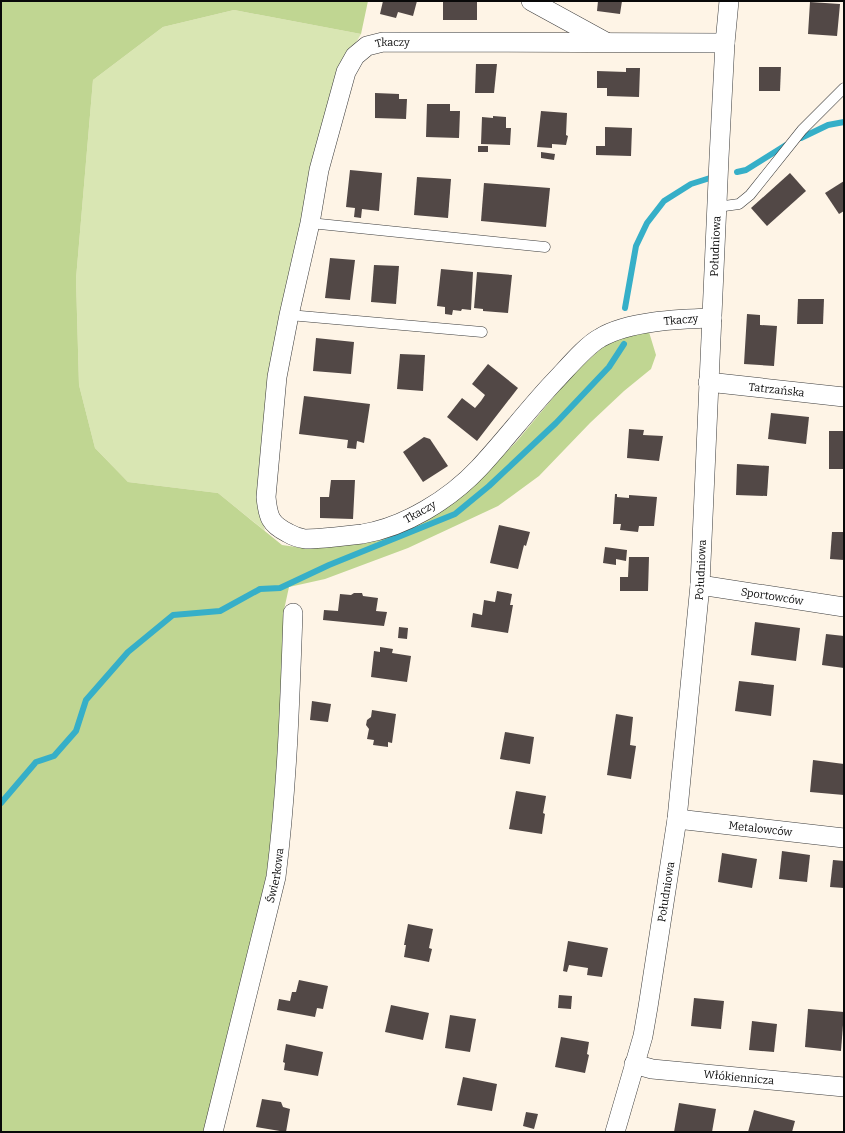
<svg xmlns="http://www.w3.org/2000/svg" width="845" height="1133" font-family="Bitter,serif">
<rect width="100%" height="100%" fill="#fef4e6"/>
<path fill="#d9e6b3" d="M234,10L361,34L338,73L259,506L265,531L218,493L128,482L95,448L79,385L76,279L93,80L163,27Z"/>
<path fill="#c0d692" d="M1,1H368L361,34L234,10L163,27L93,80L76,279L79,385L95,448L128,482L218,493L282,545L303,548L371,540L478,481L517,441L572,375L605,345L622,336L649,332L656,355L651,369L624,391L590,423L539,476L498,506L408,548L325,579L289,587L284,610L283,711L276,806L267,872L238,998L205,1132H1Z"/>
<g fill="none" stroke-linecap="round" stroke-linejoin="round">
<g stroke="#36afc8" stroke-width="6">
<path d="M801,138L828,125L844,122"/>
<path d="M737,172L746,170L786,145"/>
<path d="M625,308L636,246L647,223L664,201L691,184L710,178"/>
<path d="M1,803L36,762L54,756L76,731L86,700L128,652L173,615L220,611L260,589L280,588L329,565L455,514L489,486L556,423L609,367L624,344"/>
</g>
</g>
<g fill="#524846">
<path d="M383,1H417L413,16L398,12L396,18L380,14Z"/>
<rect x="443" y="1" width="34" height="19"/>
<path d="M598,1H622L620,14L597,11Z"/>
<path d="M810,2L840,4L837,36L808,34Z"/>
<path d="M476,64H497L494,93H475Z"/>
<path d="M759,67H781L780,91H759Z"/>
<path d="M626,68H640L639,97L607,96V88H597V71L626,72Z"/>
<path d="M375,93L399,94V99H407L406,119L375,118Z"/>
<path d="M427,104H450V111H460L459,138L426,137Z"/>
<path d="M541,111L567,113L566,135L568,136L566,145L552,144V148L537,147Z"/>
<path d="M493,116L506,117V128H511L510,145L481,144L482,117L493,118Z"/>
<path d="M605,127L632,128L631,156L596,155V146H605Z"/>
<rect x="478" y="146" width="10" height="6"/>
<path d="M541,152L555,154L554,160L541,158Z"/>
<path d="M350,170L382,173L379,211L362,209L361,218L354,217L355,208L346,207Z"/>
<path d="M790,173L806,191L767,226L751,208Z"/>
<path d="M417,177L451,179L448,218L414,215Z"/>
<path d="M844,181V211L839,214L825,193Z"/>
<path d="M484,183L550,188L546,227L481,221Z"/>
<path d="M330,258L355,260L350,300L325,298Z"/>
<path d="M374,265L399,266L396,304L371,302Z"/>
<path d="M441,269L473,272L471,310L462,309L461,311L453,310L452,315L445,314V307L437,306Z"/>
<path d="M477,272L512,275L508,313L483,311V309L474,308Z"/>
<path d="M798,299H824L823,324H797Z"/>
<path d="M747,314L760,315V325L777,326L774,366L744,364Z"/>
<path d="M316,338L354,342L351,374L313,371Z"/>
<path d="M400,354L425,355L423,391L397,389Z"/>
<path d="M488,364L518,388L477,441L447,417L462,398L475,408L481,401L485,395L472,384Z"/>
<path d="M304,396L370,404L364,443L357,441L356,449L347,448L348,440L299,434Z"/>
<path d="M771,413L809,417L806,444L768,439Z"/>
<path d="M629,429L644,430L643,435L663,436L659,461L627,458Z"/>
<rect x="829" y="431" width="15" height="38"/>
<path d="M424,437L430,439L448,466L423,482L403,452Z"/>
<path d="M737,464L769,466L767,496L736,495Z"/>
<path d="M331,480H355L353,519L320,518V497H329Z"/>
<path d="M615,494H617V497L629,498V495L657,497L654,526H639L638,532L620,530L621,524H613Z"/>
<path d="M499,525L530,532L526,546L524,545L518,569L490,563Z"/>
<path d="M832,532H844V560L830,559Z"/>
<path d="M605,547L627,550L626,561L616,559V565L603,563Z"/>
<path d="M629,557H649L648,591H620V577H628Z"/>
<path d="M497,591L512,594L510,605H513L508,633L471,627L473,613L482,615L484,600L495,602Z"/>
<path d="M354,593H362L363,596L378,598L376,611L387,612L384,626L323,620L324,610L338,611L340,594L351,595Z"/>
<path d="M755,622L800,628L796,661L751,655Z"/>
<path d="M399,627L408,628L407,639L398,638Z"/>
<path d="M826,634L844,636V668L822,665Z"/>
<path d="M380,647L393,649L392,653L411,656L407,682L371,677L374,651L380,652Z"/>
<path d="M739,681L774,685L771,716L735,711Z"/>
<path d="M312,701L331,704L328,722L310,720Z"/>
<path d="M372,710L396,714L392,743L388,742V747L373,745L374,740L367,739L369,729L366,725L367,720L371,717Z"/>
<path d="M616,714L633,717L630,745L636,746L631,779L607,775Z"/>
<path d="M505,732L534,737L530,764L500,759Z"/>
<path d="M813,760L844,764V795L810,792Z"/>
<path d="M516,791L546,796L543,813L545,814L542,834L509,829Z"/>
<path d="M782,851L810,855L807,882L779,879Z"/>
<path d="M722,853L757,859L752,888L718,882Z"/>
<path d="M833,860L844,861V888L830,887Z"/>
<path d="M408,924L433,929L429,948L432,949L429,962L404,957L406,945H404Z"/>
<path d="M568,941L608,948L602,977L587,975L588,968L569,965L567,972L563,971Z"/>
<path d="M299,980L328,986L323,1009L317,1008L315,1017L277,1010L279,999L290,1001L292,992H296Z"/>
<path d="M559,995L572,996L571,1009L558,1008Z"/>
<path d="M694,998L724,1001L721,1029L691,1026Z"/>
<path d="M391,1005L429,1013L423,1040L385,1032Z"/>
<path d="M808,1009L844,1012L841,1051L805,1047Z"/>
<path d="M450,1015L476,1019L470,1052L445,1048Z"/>
<path d="M752,1021L777,1024L774,1052L749,1050Z"/>
<path d="M561,1037L589,1042L587,1054L589,1055L585,1073L555,1067Z"/>
<path d="M286,1044L323,1052L318,1076L284,1070L285,1063L283,1062Z"/>
<path d="M463,1077L497,1084L492,1111L457,1105Z"/>
<path d="M262,1099L281,1102L283,1107L290,1109L286,1132L256,1127Z"/>
<path d="M679,1103L716,1109L712,1132H674Z"/>
<path d="M754,1110L795,1121L792,1132H748Z"/>
<path d="M526,1112L538,1114L534,1129L523,1126Z"/>
</g>
<g fill="none" stroke-linecap="round" stroke-linejoin="round">
<defs>
<g id="lane">
<path d="M717,207L739,204L750,195L802,130L844,88"/>
<path d="M310,223L545,247"/>
<path d="M289,315L482,332"/>
</g>
<g id="street">
<path d="M531,1L606,42"/>
<path id="s1" d="M712,318C679,319 628,321 600,338C585,346 565,371 552,384C527,411 504,441 479,468C450,499 405,527 362,534C353,535 344,536 335,537C325,538 315,539 305,539C299,538 293,536 288,533C270,524 268,517 266,497L277,377L289,315L310,223L319,170L346,72L355,56L367,46L383,42L725,43"/>
<path id="s2" d="M708,382L844,397"/>
<path id="s3" d="M700,585L844,607"/>
<path id="s4" d="M677,819L844,838"/>
<path id="s5" d="M634,1064L652,1069L844,1087"/>
<path id="s6" d="M213,1132L276,877C287,789 290,701 293,613"/>
<path id="s7" d="M615,1132L643,1036L648,1007L677,819L700,585L719,158L725,43L729,1"/>
</g>
</defs>
<use href="#lane" stroke="#3c3c3c" stroke-width="11"/>
<use href="#street" stroke="#3c3c3c" stroke-width="20"/>
<use href="#lane" stroke="#fff" stroke-width="10"/>
<use href="#street" stroke="#fff" stroke-width="19"/>
</g>
<g text-anchor="middle" dominant-baseline="central" stroke-width="4" stroke-linejoin="round" paint-order="stroke">
<g font-size="11" fill="#090909" stroke="#fff">
<text stroke="none"><textPath href="#s1" startOffset="1043">Tkaczy</textPath></text>
<text stroke="none"><textPath href="#s7" startOffset="894">Południowa</textPath></text>
<text transform="translate(681 320) rotate(-5)">Tkaczy</text>
<text stroke="none"><textPath href="#s2" startOffset="69">Tatrzańska</textPath></text>
<text transform="translate(420 512) rotate(-29)">Tkaczy</text>
<text stroke="none"><textPath href="#s7" startOffset="570">Południowa</textPath></text>
<text stroke="none"><textPath href="#s3" startOffset="73">Sportowców</textPath></text>
<text stroke="none"><textPath href="#s4" startOffset="84">Metalowców</textPath></text>
<text stroke="none"><textPath href="#s6" startOffset="264">Świerkowa</textPath></text>
<text stroke="none"><textPath href="#s7" startOffset="246">Południowa</textPath></text>
<text stroke="none"><textPath href="#s5" startOffset="106">Włókiennicza</textPath></text>
</g>
</g>
<rect width="845" height="1133" fill="none" stroke="#090909" stroke-width="4"/>
</svg>
